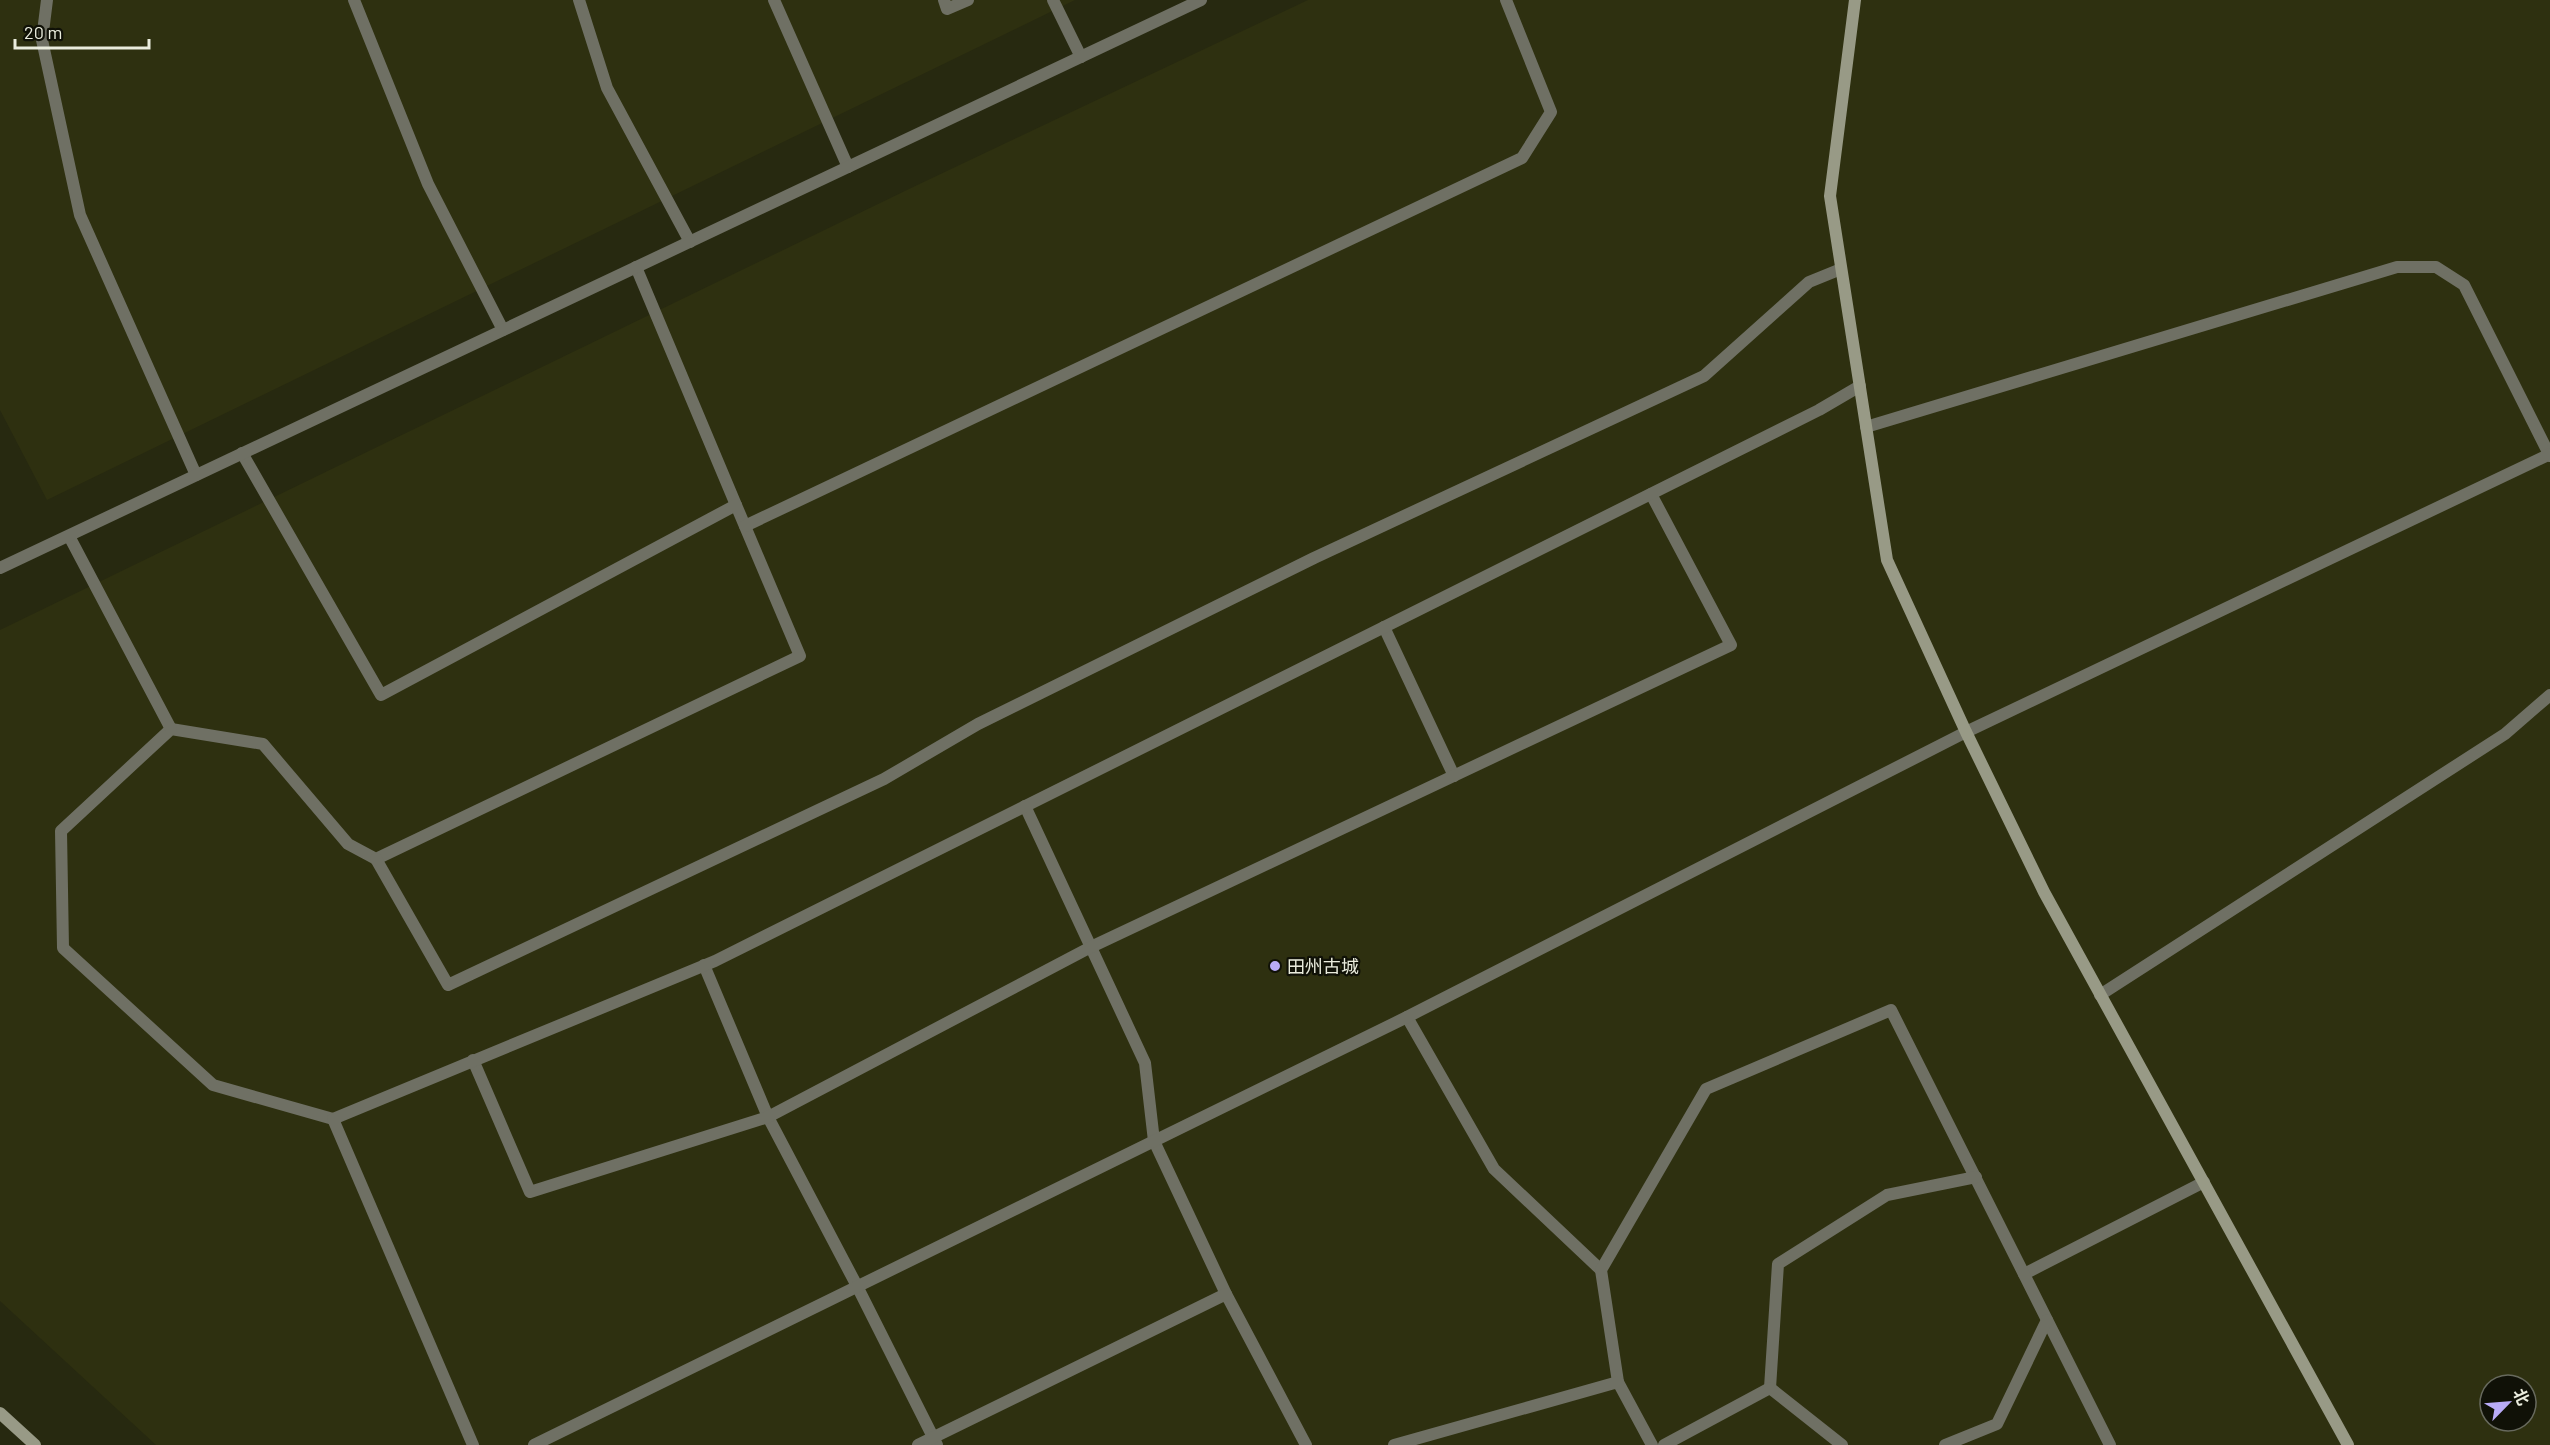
<svg xmlns="http://www.w3.org/2000/svg" width="2550" height="1445" font-family="Barlow,'Noto Sans SC',sans-serif">
<rect width="100%" height="100%" fill="#272910"/>
<g fill="#2e3010" fill-rule="evenodd">
<path d="M0,0H1075L47,500L0,410Z"/>
<path d="M1308,0H2550V1445H156L0,1301V630L909,189ZM2490,1385H2526V1421H2490Z"/>
</g>
<g fill="none" stroke-linecap="round" stroke-linejoin="round">
<g stroke="#6f7064" stroke-width="12">
<path d="M47,0L42,40L80,215L196,475"/>
<path d="M354,0L428,184L503,330"/>
<path d="M579,0L607,88L690,242"/>
<path d="M774,0L848,167"/>
<path d="M944,0L947,9L968,0"/>
<path d="M1053,0L1081,57"/>
<path d="M636,267L736,505"/>
<path d="M1866,427L2397,267H2436L2464,285L2550,456"/>
<path d="M242,453L381,695L736,505L800,656L376,859L348,844L263,744L171,729L61,831L63,948L213,1085L333,1119"/>
<path d="M745,526L1522,158L1551,112L1506,0"/>
<path d="M69,536L171,729"/>
<path d="M0,568L1201,0"/>
<path d="M1384,627L1454,776"/>
<path d="M1025,806L1145,1063L1154,1141L1226,1294"/>
<path d="M376,859L448,985L884,779L978,724L1314,558L1704,376L1809,282L1841,269"/>
<path d="M704,965L768,1117L857,1286L937,1445"/>
<path d="M2100,995L2505,734L2550,695"/>
<path d="M1407,1017L1494,1169L1601,1270"/>
<path d="M473,1060L530,1192L768,1117L1091,947L1731,645L1651,494"/>
<path d="M2024,1274L2204,1182"/>
<path d="M1618,1382L1601,1270L1706,1089L1891,1010L2110,1445"/>
<path d="M1770,1388L1778,1264L1887,1195L1976,1177"/>
<path d="M473,1445L333,1119L715,961L1819,410L1860,386"/>
<path d="M534,1445L1407,1017L1966,732L2550,454"/>
<path d="M918,1445L1226,1294L1306,1445"/>
<path d="M1394,1445L1618,1382L1652,1445"/>
<path d="M1664,1445L1770,1388L1842,1445"/>
<path d="M1945,1445L1997,1424L2047,1320"/>
</g>
<g stroke="#989a86" stroke-width="12">
<path d="M1855,0L1830,196L1887,560L1966,732L2044,892L2348,1445"/>
<path d="M0,1413L35,1445"/>
</g>
</g>
<circle fill="#b9abf7" stroke="#101107" stroke-width="2" cx="1275" cy="966" r="6"/>
<g text-anchor="middle" dominant-baseline="central" stroke-width="4.5" stroke-linejoin="round" paint-order="stroke">
<g font-size="18" fill="#eaecdd" stroke="#101107" text-anchor="start">
<text x="1287" y="966">田州古城</text>
</g>
</g>
<g transform="translate(2508 1403) rotate(65)"><circle r="28" fill="#101107" stroke="#67695d" stroke-width="1.5"/>
<path d="M0-4.5L10 22L0 15L-10 22Z" fill="#b9abf7"/>
<text y="-9" font-size="16" font-weight="bold" text-anchor="middle" fill="#eaecdd">北</text>
</g>
<path d="M15 39v9h134v-9" fill="none" stroke="#eaecdd" stroke-width="3"/>
<text x="24" y="39" font-size="18" fill="#eaecdd" stroke="#101107" stroke-width="4.5" paint-order="stroke">20 m</text>
</svg>
